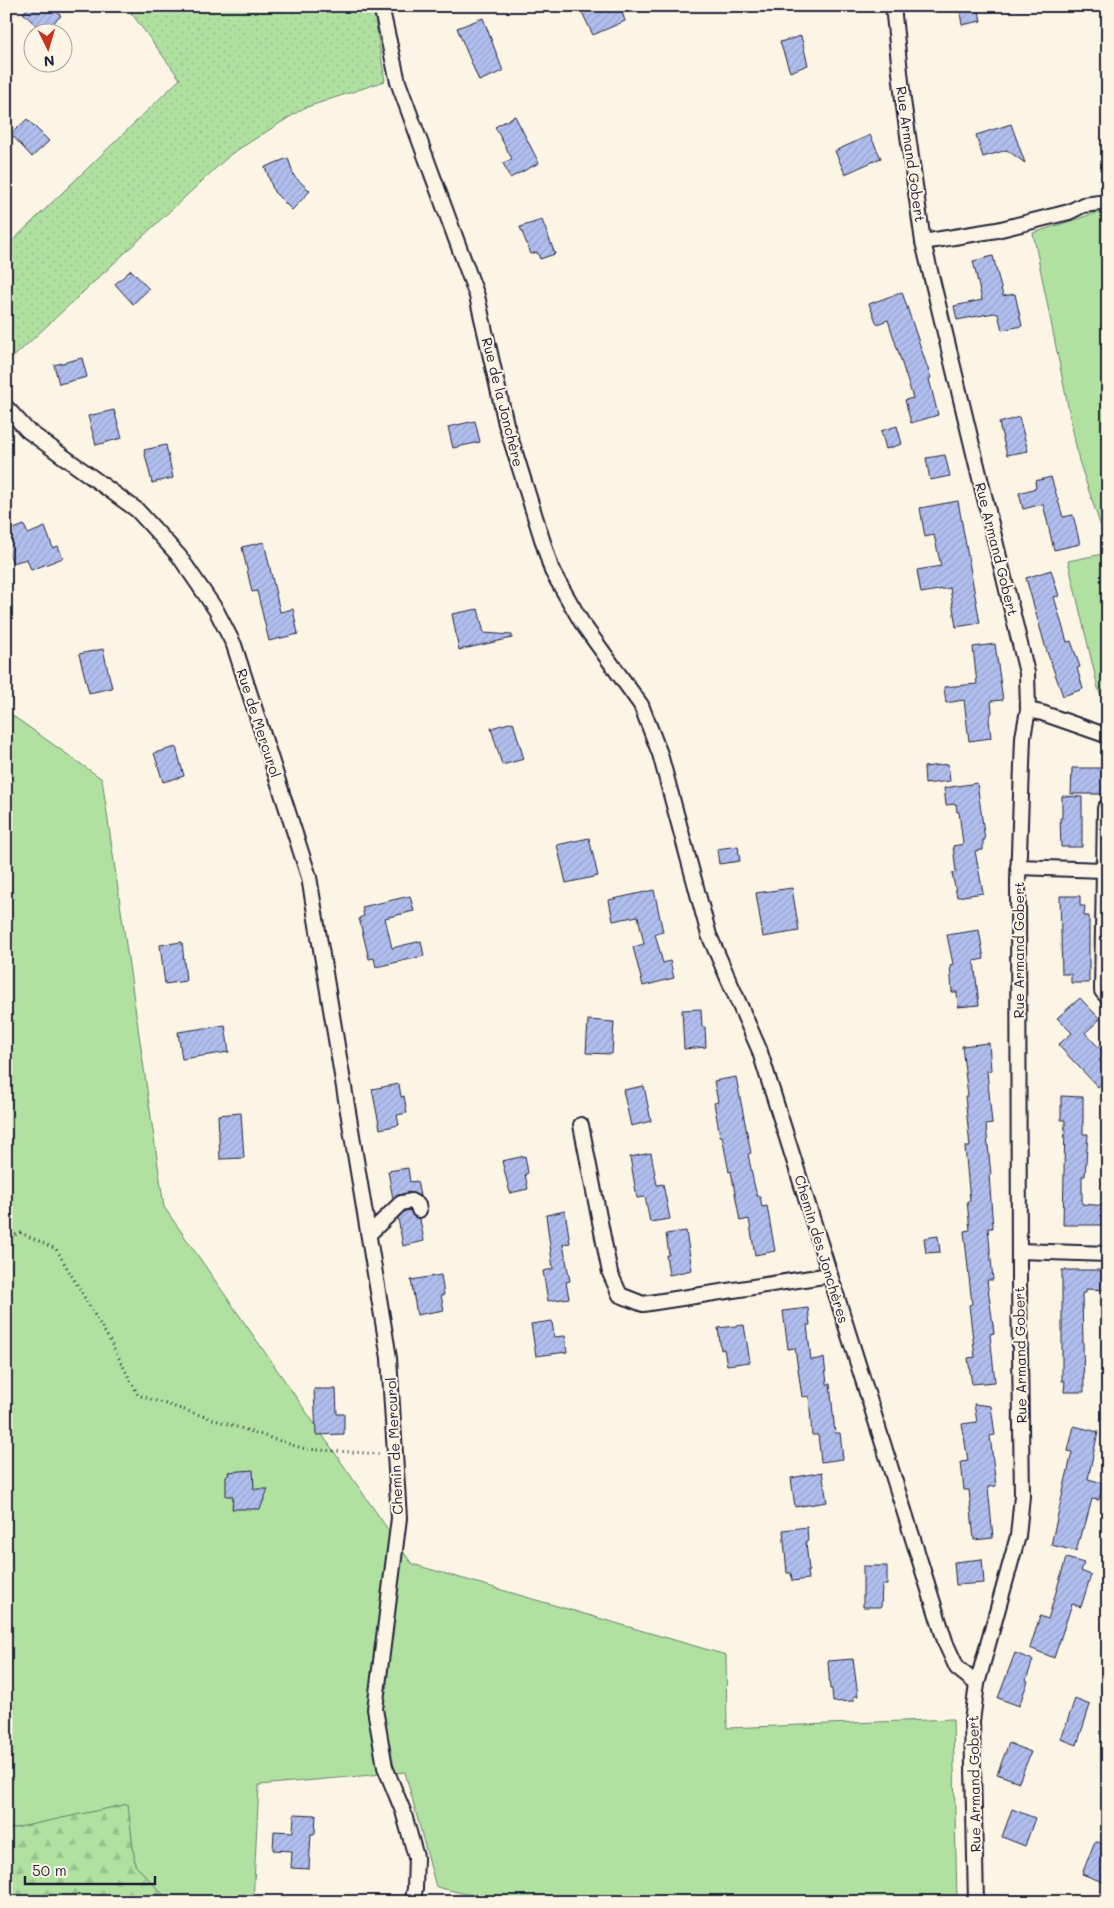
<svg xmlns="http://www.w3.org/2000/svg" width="1114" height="1908" font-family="Mali,sans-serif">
<defs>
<pattern id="forest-firs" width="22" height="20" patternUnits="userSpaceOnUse" patternTransform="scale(1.25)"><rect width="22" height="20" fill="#b0e1a1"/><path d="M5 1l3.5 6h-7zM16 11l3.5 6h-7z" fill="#97c18c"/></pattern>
<pattern id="garden-dots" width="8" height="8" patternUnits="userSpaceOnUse" patternTransform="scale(1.25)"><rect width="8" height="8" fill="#b0e1a1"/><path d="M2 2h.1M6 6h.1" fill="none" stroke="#97c18c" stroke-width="1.8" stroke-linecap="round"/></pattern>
<pattern id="building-hatch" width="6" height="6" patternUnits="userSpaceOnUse" patternTransform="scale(1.25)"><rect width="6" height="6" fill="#b1bfef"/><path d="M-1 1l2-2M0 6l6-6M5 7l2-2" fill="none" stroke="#98a4ce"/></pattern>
</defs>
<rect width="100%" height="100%" fill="#fcf5e5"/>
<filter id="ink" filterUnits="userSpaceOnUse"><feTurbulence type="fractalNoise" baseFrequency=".02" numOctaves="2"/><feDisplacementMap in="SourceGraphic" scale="10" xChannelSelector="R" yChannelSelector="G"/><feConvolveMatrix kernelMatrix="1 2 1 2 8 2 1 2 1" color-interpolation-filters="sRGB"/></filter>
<g filter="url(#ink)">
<g fill="#b0e1a1" stroke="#69826e">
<path d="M1108,209V548L1079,461L1033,233Z"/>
<path d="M1108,553V711L1099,692L1068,561Z"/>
<path d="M6,711L102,779L164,1207L412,1564L726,1655L727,1728L953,1719L957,1902H500L436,1887L405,1772L259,1785L253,1902H170L135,1865L127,1805L6,1830Z"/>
</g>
<path fill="url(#forest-firs)" stroke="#69826e" d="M128,1804L135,1865L170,1902H6V1830Z"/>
<path fill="url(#garden-dots)" stroke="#69826e" d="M126,6H373L385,81L304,108L231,154L6,364V247L180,79Z"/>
<g fill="url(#building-hatch)" stroke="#22223b">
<path d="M30,6H52L61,16L43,32L23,13Z"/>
<path d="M579,6H620L625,21L593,35Z"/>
<path d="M959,6H978L981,21L962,25Z"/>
<path d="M483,18L503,71L479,81L457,28Z"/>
<path d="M801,36L808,65L790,72L780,42Z"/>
<path d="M515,116L539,163L510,178L503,163L512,159L495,127Z"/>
<path d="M27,119L49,141L32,157L11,134Z"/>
<path d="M1011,124L1025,163L1007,150L983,157L976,135Z"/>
<path d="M870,135L881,158L845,174L835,151Z"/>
<path d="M288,158L294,176L310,191L292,210L274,192L265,167Z"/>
<path d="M542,220L555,254L540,259L537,252L531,254L520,227Z"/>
<path d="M993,256L1003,296L1015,294L1022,326L1002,330L998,314L994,313L957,320L954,306L982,300L973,261Z"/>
<path d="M131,270L149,289L133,304L115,284Z"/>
<path d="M902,292L931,378L929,379L938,415L911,423L905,400L913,398L888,320L877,324L869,304Z"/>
<path d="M82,358L87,377L59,384L54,365Z"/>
<path d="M114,410L122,438L96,445L88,416Z"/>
<path d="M1019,417L1028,451L1007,455L999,423Z"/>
<path d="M475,421L480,442L453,448L448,427Z"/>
<path d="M897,426L902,444L886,449L881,431Z"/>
<path d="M166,445L173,478L152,483L144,450Z"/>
<path d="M945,455L950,476L930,480L926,458Z"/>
<path d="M1051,477L1063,517L1073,515L1080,544L1054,550L1043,504L1023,509L1019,493L1036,488L1035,481Z"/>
<path d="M958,501L980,623L956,627L950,588L921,593L917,570L941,566L934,535L925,537L920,508Z"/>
<path d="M24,525L28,534L45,527L53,548L58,546L63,558L31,570L27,559L13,563L6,547V532Z"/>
<path d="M264,542L280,612L293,609L298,634L269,641L257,591L252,592L242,547Z"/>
<path d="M1051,570L1059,596L1054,597L1067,642L1071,641L1080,667L1077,668L1083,689L1063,696L1046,649L1026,578Z"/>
<path d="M478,609L484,633L512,635V638L459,650L452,614Z"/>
<path d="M995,644L1003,700L991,701L992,712L989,719L991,738L969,741L964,700L946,703L944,687L977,684L973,647Z"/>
<path d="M103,649L112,688L89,693L79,654Z"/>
<path d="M513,722L524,759L502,765L491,728Z"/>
<path d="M176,747L184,776L163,782L154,753Z"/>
<path d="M948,764L950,781L925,784L924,767Z"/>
<path d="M1072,768H1108V794H1071Z"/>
<path d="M977,783L985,840H983V850L975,851L983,893L957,897L952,873L956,872L953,846L963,844L959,812H957L956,804L946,805L944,788Z"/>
<path d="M1062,796L1082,797V847H1061L1060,818H1062Z"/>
<path d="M589,838L598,876L566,883L557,845Z"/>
<path d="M738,846L740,861L719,864L717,849Z"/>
<path d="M792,888L799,931L763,937L756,893Z"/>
<path d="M654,890L663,932L655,934L663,963L670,961L674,978L643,986L633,947L644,944L638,916L613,921L609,900Z"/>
<path d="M410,896L414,911L385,918L392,948L421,941L424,956L376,967L374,958L369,959L359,918L364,916L362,907Z"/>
<path d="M1060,896H1080V906H1085L1084,916H1089V983H1071V974H1062Z"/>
<path d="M979,930L984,959L974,961L979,1005L958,1007L957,992H952L950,965L953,964L947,935Z"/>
<path d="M182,942L186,981L165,984L160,945Z"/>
<path d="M1080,998L1100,1019L1085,1033L1105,1054L1099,1060L1108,1070V1078L1098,1087L1058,1045L1072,1033L1057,1018Z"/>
<path d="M701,1009L702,1027H705L706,1047L684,1049L682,1010Z"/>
<path d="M588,1020L614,1022L612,1054L586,1053Z"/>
<path d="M225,1025L229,1052L182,1059L178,1032Z"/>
<path d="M989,1043L991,1070L987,1071L992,1124L986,1125L991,1175H989L993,1228H988L993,1280H987L994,1333L990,1334L995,1382L972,1384L968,1358L975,1357L969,1305L972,1304L964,1231L970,1230L967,1201H970L965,1147H970L965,1096H968L962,1046Z"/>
<path d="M736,1077L751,1153L748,1154L754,1184L757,1196H760L762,1207L767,1206L775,1251L755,1255L749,1219L740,1221L731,1171L729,1172L722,1136H720L714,1103L718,1102L714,1081Z"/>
<path d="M399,1084L401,1097L404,1096L407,1113L397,1115L399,1125L380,1129L372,1089Z"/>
<path d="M644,1086L651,1121L631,1126L623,1090Z"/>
<path d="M1061,1096L1083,1097V1134H1088L1085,1176H1082V1204L1108,1206V1225H1063L1065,1120H1061Z"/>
<path d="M241,1113L244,1158L220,1159L218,1115Z"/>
<path d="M651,1153L657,1185L663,1184L670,1219L650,1222L645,1197L637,1198L630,1157Z"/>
<path d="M525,1156L528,1173L525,1174L528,1189L510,1193L502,1161Z"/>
<path d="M408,1168L410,1182L417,1181L420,1196L409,1192L399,1195L393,1199L388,1171Z"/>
<path d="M410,1210L413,1216L420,1219L424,1241L403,1246L398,1218L405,1211Z"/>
<path d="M565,1211L570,1243L563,1244L570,1281L566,1282L569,1298L548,1301L543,1271L553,1269L546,1215Z"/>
<path d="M686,1231L692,1270L669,1275L666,1255H669L666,1234Z"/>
<path d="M938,1236L940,1252L926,1253L924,1238Z"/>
<path d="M1062,1270H1108V1290L1086,1289V1293H1082L1084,1392H1064L1065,1381H1062Z"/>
<path d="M441,1275L444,1295H441L444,1310L417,1315L411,1280Z"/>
<path d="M808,1308L810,1325H807L811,1360L824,1358L827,1384H830L835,1433H840L843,1459L821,1462L818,1435H812L809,1396L802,1397L795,1348L788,1349L783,1311Z"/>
<path d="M552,1321L554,1337L565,1336L567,1352L536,1356L531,1324Z"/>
<path d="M744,1325L750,1362L727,1365L724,1349L721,1350L718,1328Z"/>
<path d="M314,1389H336L337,1414H344V1434L316,1435Z"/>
<path d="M974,1404L991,1406L995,1435L990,1436L996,1486L988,1487L993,1538L974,1540L969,1490H964L961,1462L968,1461L962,1424L977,1422Z"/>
<path d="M1074,1426L1098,1432L1088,1479L1103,1483L1099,1500L1092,1499L1084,1529H1082L1076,1551L1051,1545L1072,1452L1068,1451Z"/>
<path d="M253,1470L254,1489H268L260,1509H232L233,1496H226V1476L229,1475L228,1472Z"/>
<path d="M822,1472L827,1502L795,1507L791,1478Z"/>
<path d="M807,1527L808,1541L806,1542L809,1571H807L808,1579L792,1581L791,1573H787L783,1530Z"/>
<path d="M1066,1558L1084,1563L1081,1571L1091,1575L1081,1607L1072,1604L1054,1658L1030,1648L1040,1616L1048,1619Z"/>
<path d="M982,1559L984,1583L956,1585L954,1562Z"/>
<path d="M863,1566H887V1585H882L881,1607H863Z"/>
<path d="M1015,1653L1033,1660L1026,1680L1028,1681L1019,1706L998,1698Z"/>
<path d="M853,1659L858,1696H854V1701L833,1702L832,1689H830L828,1661Z"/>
<path d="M1075,1699L1090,1705L1077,1745L1061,1739Z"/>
<path d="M1009,1743L1031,1752L1019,1782L997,1774Z"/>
<path d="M1012,1809L1035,1818L1025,1846L1002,1837Z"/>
<path d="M294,1814L316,1815L315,1834H311L309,1869L291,1868L292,1851L273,1850L274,1831L293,1832Z"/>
<path d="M1095,1841L1108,1846L1103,1863L1108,1865V1884L1082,1874Z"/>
</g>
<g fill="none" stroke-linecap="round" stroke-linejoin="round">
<defs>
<g id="minor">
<path d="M381,6L398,82L477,296L506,424L552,571L582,623L641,705L660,754L709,935L759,1049L946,1644L957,1668L977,1684"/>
<path d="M893,6L903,100L923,242L1027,673L1028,710L1023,737L1018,882L1019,1282L1022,1496L1018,1536L977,1684L972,1721L976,1902"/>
<path d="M923,242L997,230L1069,212L1083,205L1108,202"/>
<path d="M6,407L27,430L137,510L179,556L216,610L234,645L309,877L389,1358L399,1518L375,1709L385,1767L403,1811L416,1857L415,1889L412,1902"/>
<path d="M1028,710L1042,713L1108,736"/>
<path d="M1105,808L1102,991L1108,998"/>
<path d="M1018,867L1103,870"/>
<path d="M581,1125L610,1273L620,1295L643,1304L830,1275"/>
<path d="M369,1234L401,1203L411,1201L418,1205L419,1210"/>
<path d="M1019,1251L1108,1254"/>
</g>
</defs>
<use href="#minor" stroke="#22223b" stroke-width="18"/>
<g stroke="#22223b" stroke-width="3" stroke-dasharray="1 4" stroke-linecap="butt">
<path d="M1102,187L1108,181"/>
<path d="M6,1238L21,1233L56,1249L110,1341L138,1395L305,1449L381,1454"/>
</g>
<use href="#minor" stroke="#fcf5e5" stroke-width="14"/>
</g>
</g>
<g text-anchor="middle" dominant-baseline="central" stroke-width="4" stroke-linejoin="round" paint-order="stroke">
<g font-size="14" fill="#22223b" stroke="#fcf5e5">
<text transform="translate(911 154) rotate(82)">Rue Armand Gobert</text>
<text transform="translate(503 402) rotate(76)">Rue de la Jonchère</text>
<text transform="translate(997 549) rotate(76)">Rue Armand Gobert</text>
<text transform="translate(259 723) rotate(72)">Rue de Mercurol</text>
<text transform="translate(1018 950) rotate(-90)">Rue Armand Gobert</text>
<text transform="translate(822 1249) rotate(73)">Chemin des Jonchères</text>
<text transform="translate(1020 1355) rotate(-91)">Rue Armand Gobert</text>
<text transform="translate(394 1446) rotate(-93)">Chemin de Mercurol</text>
<text transform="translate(974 1784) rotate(-91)">Rue Armand Gobert</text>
</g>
</g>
<rect width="1114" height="1908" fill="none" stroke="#fcf5e5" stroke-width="25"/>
<rect x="12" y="12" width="1089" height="1883" fill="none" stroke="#22223b" stroke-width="2" filter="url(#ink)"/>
<g transform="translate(48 48) rotate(175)"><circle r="24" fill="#fcf5e5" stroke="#a5a1a1"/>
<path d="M0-4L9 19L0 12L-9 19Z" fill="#c8321e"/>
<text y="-8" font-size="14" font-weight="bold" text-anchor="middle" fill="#22223b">N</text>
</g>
<path d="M25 1876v8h130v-8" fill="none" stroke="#22223b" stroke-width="2.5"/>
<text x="32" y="1876" font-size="15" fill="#22223b" stroke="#fcf5e5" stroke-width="4" paint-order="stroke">50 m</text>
</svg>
